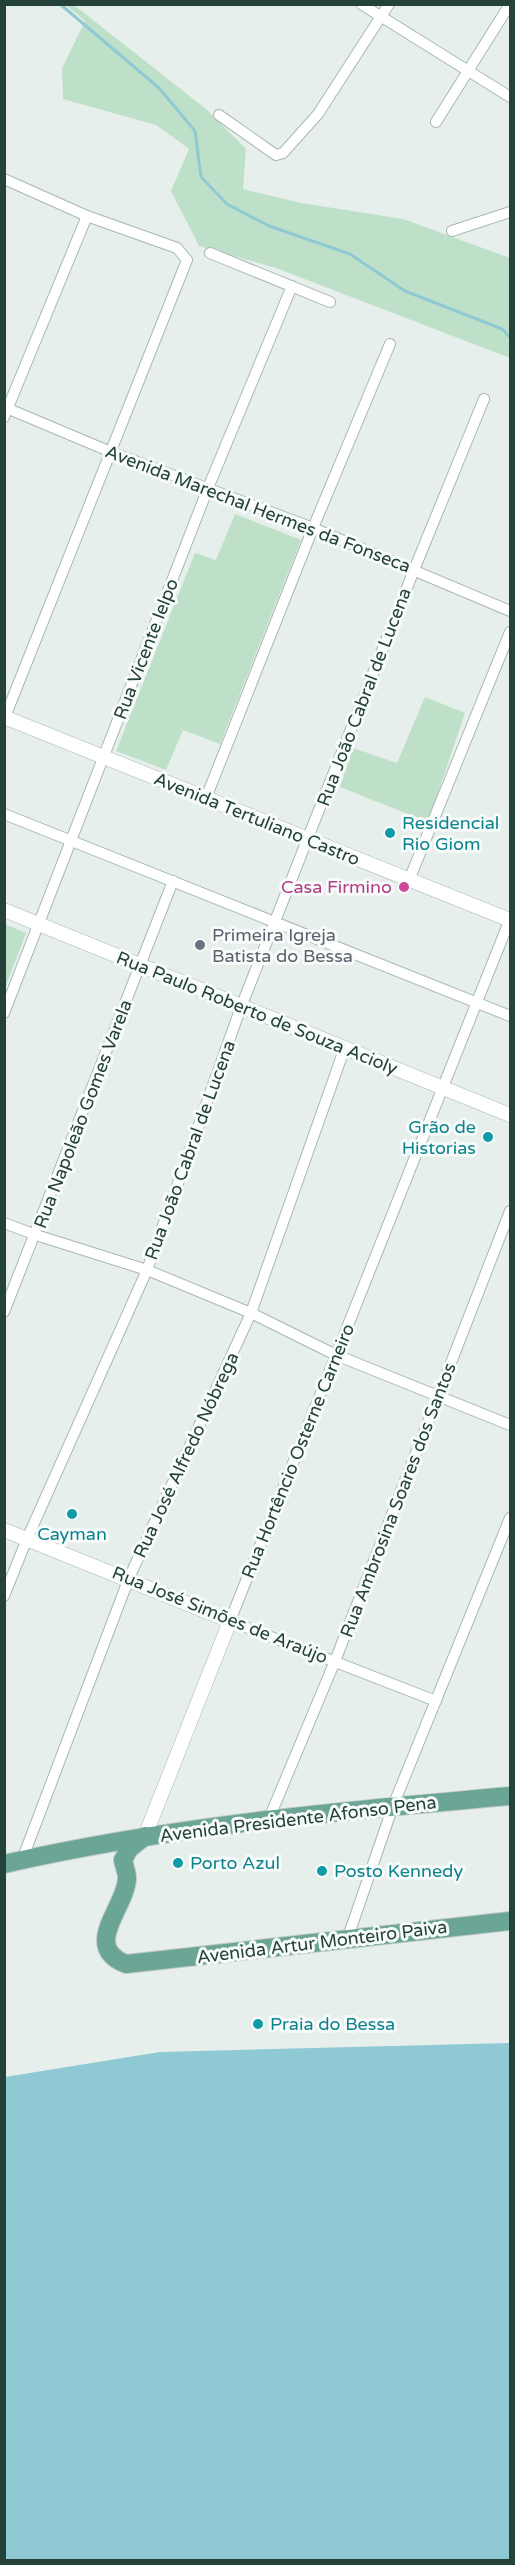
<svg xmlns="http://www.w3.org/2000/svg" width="515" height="2565" font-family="'Varela Round',sans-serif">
<rect width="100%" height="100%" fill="#e6efeb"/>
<g fill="#bfe0c8">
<path d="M66,5H74L206,109L246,149L243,189L301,203L403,219L510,258V358L276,268L199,246L171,191L189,149L156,125L63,99L62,68L85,21Z"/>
<path d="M235,514L301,540L220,744L183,730L166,770L116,751L195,553L216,560Z"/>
<path d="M425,697L465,713L428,822L340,787L353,748L397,763Z"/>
<path d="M5,924L26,933L5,988Z"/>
</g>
<path fill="#8ec9d4" d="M510,2043V2560H5V2077L160,2052Z"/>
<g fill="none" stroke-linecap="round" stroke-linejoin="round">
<path stroke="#8ec9d4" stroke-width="3" d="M60,4L159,88L195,131L201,177L227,204L269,226L350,254L405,291L502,329L510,337"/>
<defs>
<g id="minor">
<path d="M361,4L510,97"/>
<path d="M219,115L276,155L283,153L318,114L389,4"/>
<path d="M436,122L510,4"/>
<path d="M4,179L87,216L177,248L187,260L5,717"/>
<path d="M452,231L510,212"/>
<path d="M210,253L330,302"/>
<path d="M4,407L111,452L313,528L510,611"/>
<path d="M4,417L87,216"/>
<path d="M206,798L313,528L390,344"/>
<path d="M4,814L510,1016"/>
<path d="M409,880L510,632"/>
<path d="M4,1013L208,488L292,286"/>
<path d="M4,1223L36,1235L147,1270L251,1313L336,1355L510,1425"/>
<path d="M4,1312L173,881"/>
<path d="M4,1596L27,1539L147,1270L241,1007L414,570L484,399"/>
<path d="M436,1701L230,1621L510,919"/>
<path d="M268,1821L335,1661L510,1211"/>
<path d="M22,1860L129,1578L251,1313L345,1047"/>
<path d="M347,1940L393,1806L510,1518"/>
</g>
<g id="tertiary">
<path d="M4,717L510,920"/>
<path d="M4,910L510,1115"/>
<path d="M4,1530L230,1621L145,1836"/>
</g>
<g id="primary">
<path d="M145,1836L129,1849L123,1860C124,1866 127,1872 127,1878C126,1908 81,1946 126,1964L510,1921"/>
<path d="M4,1864C170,1826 341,1811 510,1796"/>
</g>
</defs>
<use href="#minor" stroke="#a8b8b2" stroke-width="12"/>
<use href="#tertiary" stroke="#a8b8b2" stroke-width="15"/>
<use href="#primary" stroke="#c2cac8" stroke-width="20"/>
<use href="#minor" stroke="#fff" stroke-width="10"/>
<use href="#tertiary" stroke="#fff" stroke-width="14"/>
<use href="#primary" stroke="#6aa596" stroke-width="18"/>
</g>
<g fill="#0f9aa8" stroke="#f7fbf9" stroke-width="2">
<circle cx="390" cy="833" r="6"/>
<circle cx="488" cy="1137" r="6"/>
<circle cx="72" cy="1514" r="6"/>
<circle cx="178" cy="1863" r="6"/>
<circle cx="322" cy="1871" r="6"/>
<circle cx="258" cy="2024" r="6"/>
</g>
<circle fill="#d1479c" stroke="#f7fbf9" stroke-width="2" cx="404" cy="887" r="6"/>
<circle fill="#6b7280" stroke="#f7fbf9" stroke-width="2" cx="200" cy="945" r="6"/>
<g text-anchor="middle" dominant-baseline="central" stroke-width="6" stroke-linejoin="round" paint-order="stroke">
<g font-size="18" fill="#24423a" stroke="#f7fbf9">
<text transform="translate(258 509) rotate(21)">Avenida Marechal Hermes da Fonseca</text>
<text transform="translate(146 649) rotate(-69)">Rua Vicente Ielpo</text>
<text transform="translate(364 697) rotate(-69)">Rua João Cabral de Lucena</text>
<text transform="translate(257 819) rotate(22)">Avenida Tertuliano Castro</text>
<text transform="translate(257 1013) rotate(22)">Rua Paulo Roberto de Souza Acioly</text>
<text transform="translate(83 1114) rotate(-69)">Rua Napoleão Gomes Varela</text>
<text transform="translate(190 1150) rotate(-70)">Rua João Cabral de Lucena</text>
<text transform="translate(298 1451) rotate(-68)">Rua Hortêncio Osterne Carneiro</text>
<text transform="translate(186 1455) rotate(-65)">Rua José Alfredo Nóbrega</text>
<text transform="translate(398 1500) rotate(-69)">Rua Ambrosina Soares dos Santos</text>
<text transform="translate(220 1615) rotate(22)">Rua José Simões de Araújo</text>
<text transform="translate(298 1819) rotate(-7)">Avenida Presidente Afonso Pena</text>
<text transform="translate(322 1942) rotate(-7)">Avenida Artur Monteiro Paiva</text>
</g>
<g font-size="18" fill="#0d838f" stroke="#f7fbf9" text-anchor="start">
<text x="402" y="823">Residencial<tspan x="402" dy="21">Rio Giom</tspan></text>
<text x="476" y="1127" text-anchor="end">Grão de<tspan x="476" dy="21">Historias</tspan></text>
<text x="72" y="1534" text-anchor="middle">Cayman</text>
<text x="190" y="1863">Porto Azul</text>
<text x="334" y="1871">Posto Kennedy</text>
<text x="270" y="2024">Praia do Bessa</text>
</g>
<g font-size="18" fill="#b23c85" stroke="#f7fbf9" text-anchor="end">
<text x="392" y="887">Casa Firmino</text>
</g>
<g font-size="18" fill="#5b616d" stroke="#f7fbf9" text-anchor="start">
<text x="212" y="935">Primeira Igreja<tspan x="212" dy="21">Batista do Bessa</tspan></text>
</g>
</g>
<rect width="515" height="2565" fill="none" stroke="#24423a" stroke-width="12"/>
</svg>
